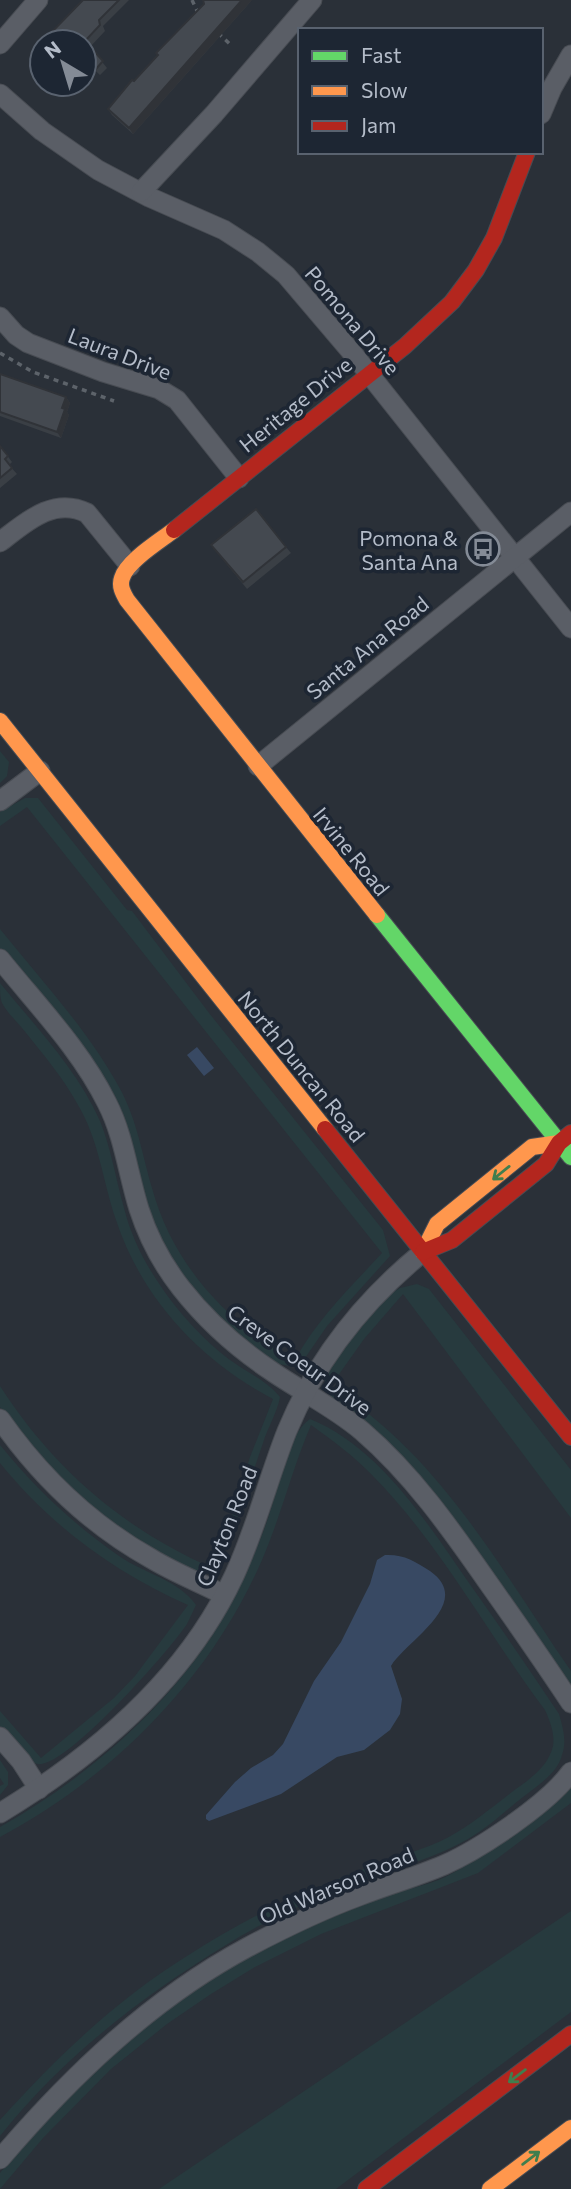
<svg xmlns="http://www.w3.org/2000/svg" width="571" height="2189" font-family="Commissioner,sans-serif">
<rect width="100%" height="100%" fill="#2a3038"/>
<g fill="#273a3e">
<path d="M0,751L9,762L7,776L0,783Z"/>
<path d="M25,798H38L127,910L132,911L209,1013L383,1230L390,1256L327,1326L303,1361L296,1367L279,1364L227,1330L199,1300L154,1231L139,1177L58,1022L0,948V929C41,980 88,1030 119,1087C137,1119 142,1154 152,1188C173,1265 227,1323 295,1360C317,1319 351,1287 382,1253L27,807L0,826V812Z"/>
<path d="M0,983C35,1026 77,1069 100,1121C111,1148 116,1180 124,1208C131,1236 144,1262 160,1285C176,1310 209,1346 233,1362C250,1374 267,1381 280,1397C277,1413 268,1427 263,1443C248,1486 236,1530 215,1572H198L172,1560L115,1526L55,1476L0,1407V1386C52,1467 122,1528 210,1567L228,1529L250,1457L273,1399C201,1361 142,1299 116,1220C103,1182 99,1140 78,1105C63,1077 42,1053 22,1028C15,1020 7,1012 2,1003C0,998 0,989 0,983Z"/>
<path d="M417,1284L429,1289L571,1470V1518L403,1294L364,1339L330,1387C438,1452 501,1570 571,1671V1690L454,1521L404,1458L331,1397C327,1390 323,1384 326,1376C335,1351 372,1315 390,1294L400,1288Z"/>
<path d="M310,1419C382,1448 431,1529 474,1590C503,1631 531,1672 559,1714C563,1728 567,1741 562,1755C557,1774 538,1785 523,1797C505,1811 488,1828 468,1839C437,1857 403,1866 370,1878C321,1896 270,1917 226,1945C142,1996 62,2058 0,2136V2120C56,2058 116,2000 187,1956C220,1935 253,1916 289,1900C319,1886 351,1874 382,1862C404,1854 426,1849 447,1838C470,1826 491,1808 512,1792C528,1780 548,1768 553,1746C555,1734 550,1721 545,1710C487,1633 441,1545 373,1476C354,1456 332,1440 311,1425C292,1469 281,1516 262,1560C210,1679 114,1776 0,1837V1827C98,1772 197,1683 243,1579C252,1559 262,1537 269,1515C279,1487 286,1436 310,1419Z"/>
<path d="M0,1445C35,1488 73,1524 119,1556C143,1573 179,1580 196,1605C193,1611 190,1618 187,1624C171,1649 65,1769 38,1764C23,1761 9,1737 0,1726V1711L41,1758L114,1698L135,1676L188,1605C115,1573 50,1525 0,1463Z"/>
<path d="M0,1760L8,1772V1785L0,1795V1786L4,1784L0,1778Z"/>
<path d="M571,1784V1803L478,1873L321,1934L255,1967L211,1994L167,2024L111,2069L43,2138L0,2189V2173C73,2086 155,2006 256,1953C300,1930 346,1910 393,1894C413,1887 434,1884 453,1873C496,1850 533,1815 571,1784Z"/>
<path d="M571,1911V2012L336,2189H159Z"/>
</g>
<g fill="#384963">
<path d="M197,1047L214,1068L204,1076L187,1055Z"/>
<path d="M385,1555C403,1554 415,1561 430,1571C475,1603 407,1640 391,1666L402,1699L400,1714L390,1730L364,1750L337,1757L281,1794L209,1821L206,1819V1815L235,1782L251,1768L273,1755L283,1744L314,1681L341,1642L370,1584L377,1560Z"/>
</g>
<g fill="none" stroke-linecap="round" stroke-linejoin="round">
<defs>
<g id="street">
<path d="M0,44L38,0"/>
<path d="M0,94L42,131L98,170L149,197L224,230L258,252L286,275L354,355L571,628"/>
<path d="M541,114L552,88L571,55"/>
<path d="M141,192L214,114L312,0"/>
<path d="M0,317L16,335L28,343L103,372L159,389L177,400L239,478"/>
<path d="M0,542C25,523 53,496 87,513L130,566"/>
<path d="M258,766L571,512"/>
<path d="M0,801L40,771"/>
<path d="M0,959C37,1005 81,1050 107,1103C124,1136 128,1174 139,1209C148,1237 163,1265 181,1288C206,1320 236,1347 270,1370C300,1391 334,1407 362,1431C412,1474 450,1528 487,1581C516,1622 544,1662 571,1703"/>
<path d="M0,1419C40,1476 91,1525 152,1559C175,1573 201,1583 224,1595"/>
<path d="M0,1737L21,1761L39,1789"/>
<path d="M0,1813C96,1755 186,1679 234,1576C256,1529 268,1479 287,1431C316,1361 364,1300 423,1252"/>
<path d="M0,2159C71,2076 151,1999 248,1947C284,1928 321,1910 359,1896C387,1885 416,1877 444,1865C480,1849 548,1804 571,1772"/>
</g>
<path id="fast" d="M377,915L571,1157"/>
<g id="slow">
<path d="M174,530C160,541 127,561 122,578C119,586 123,593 127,600L377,915"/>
<path d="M0,721L325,1129"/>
<path d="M423,1252L437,1224L532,1147L559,1143"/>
<path d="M490,2189L571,2128"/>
</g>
<g id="jam">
<path d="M174,530L405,346L452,302L476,270L494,238L527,152"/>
<path d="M325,1129L571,1437"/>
<path d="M423,1252L452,1240L546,1164L559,1143L571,1133"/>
<path d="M366,2189L571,2034"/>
</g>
</defs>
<use href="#street" stroke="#484c53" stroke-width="21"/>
<use href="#fast" stroke="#484c53" stroke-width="18"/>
<use href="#slow" stroke="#484c53" stroke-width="18"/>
<use href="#jam" stroke="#484c53" stroke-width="18"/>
<g stroke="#5d636a" stroke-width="3.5" stroke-dasharray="5 5" stroke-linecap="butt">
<path d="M192,0L198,13"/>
<path d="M218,33L232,46"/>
<path d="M0,353L33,372L114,401"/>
</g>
<use href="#street" stroke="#5a5e66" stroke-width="19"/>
<use href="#fast" stroke="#63d668" stroke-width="16"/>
<use href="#slow" stroke="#ff974d" stroke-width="16"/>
<use href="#jam" stroke="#b3261e" stroke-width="16"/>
</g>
<g fill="#3a3f45">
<path d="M83,0H129L103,26L105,31L90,47L107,68L100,75L84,60V42H46L44,40Z"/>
<path d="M252,0L133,134L112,115L108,109Z"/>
<path d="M0,374L66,397L70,403L67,412L69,415L61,438L0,416Z"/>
<path d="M0,446L12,462L9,465L17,474L0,488Z"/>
<path d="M211,545L286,547L291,553L247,589Z"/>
</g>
<g fill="#303338">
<path d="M242,0H252L133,134L129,128Z"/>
<path d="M66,397L70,403L67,412L69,415L61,438L57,432L62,408Z"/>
</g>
<g fill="#444950" stroke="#303338" stroke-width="2">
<path d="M83,0H119L99,20L100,25L85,41L103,61L96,69L84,58V42H47L44,40Z"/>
<path d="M203,0H242L129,128L108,109L132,80L134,81L158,55L156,53L204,4Z"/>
<path d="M0,374L66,397L62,408L65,409L57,432L0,412Z"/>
<path d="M0,446L8,456L5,459L12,468L0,478Z"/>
<path d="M256,509L286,547L243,582L211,545Z"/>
</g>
<defs><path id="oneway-shaft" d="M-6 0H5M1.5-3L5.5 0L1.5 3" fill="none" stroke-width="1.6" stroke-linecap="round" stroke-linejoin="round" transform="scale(1.75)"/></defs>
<g stroke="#407e4e">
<use href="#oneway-shaft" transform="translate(501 1173) rotate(141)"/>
<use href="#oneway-shaft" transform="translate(517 2076) rotate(143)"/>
<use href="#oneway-shaft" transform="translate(531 2158) rotate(-37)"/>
</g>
<defs>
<symbol id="bus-ring" viewBox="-11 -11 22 22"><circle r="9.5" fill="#1d2633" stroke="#848b96" stroke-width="1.5"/><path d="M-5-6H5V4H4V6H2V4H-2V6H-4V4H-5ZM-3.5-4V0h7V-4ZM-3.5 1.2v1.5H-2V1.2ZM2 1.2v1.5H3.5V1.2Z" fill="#848b96"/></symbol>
</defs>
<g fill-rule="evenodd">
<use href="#bus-ring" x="464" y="530" width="38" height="38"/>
</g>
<g text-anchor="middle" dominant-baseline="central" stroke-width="7" stroke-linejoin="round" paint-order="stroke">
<g font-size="21" fill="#b4bcc9" stroke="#1d2633">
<text transform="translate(353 320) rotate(50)">Pomona Drive</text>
<text transform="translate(120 353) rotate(21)">Laura Drive</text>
<text transform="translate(295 404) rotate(-39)">Heritage Drive</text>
<text transform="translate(367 647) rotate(-39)">Santa Ana Road</text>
<text transform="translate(352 851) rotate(51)">Irvine Road</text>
<text transform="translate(302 1066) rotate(51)">North Duncan Road</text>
<text transform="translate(300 1359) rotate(36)">Creve Coeur Drive</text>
<text transform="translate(226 1526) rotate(-68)">Clayton Road</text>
<text transform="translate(336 1885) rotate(-23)">Old Warson Road</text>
</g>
<g font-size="21" fill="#b4bcc9" stroke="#1d2633" text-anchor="end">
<text x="458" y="537">Pomona &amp;<tspan x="458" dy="24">Santa Ana</tspan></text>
</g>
</g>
<rect x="298" y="28" width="245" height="126" fill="#1d2633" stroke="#59626f" stroke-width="2"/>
<rect x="312" y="51" width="35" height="10" fill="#63d668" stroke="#59626f" stroke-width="2"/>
<text x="361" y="63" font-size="21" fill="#b4bcc9">Fast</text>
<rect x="312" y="86" width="35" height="10" fill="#ff974d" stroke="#59626f" stroke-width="2"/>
<text x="361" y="98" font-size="21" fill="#b4bcc9">Slow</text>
<rect x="312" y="121" width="35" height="10" fill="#b3261e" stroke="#59626f" stroke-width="2"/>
<text x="361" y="133" font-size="21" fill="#b4bcc9">Jam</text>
<g transform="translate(63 63) rotate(322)"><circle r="33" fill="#1d2633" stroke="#59626f" stroke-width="2"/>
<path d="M0-5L12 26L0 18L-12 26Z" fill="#848b96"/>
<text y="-10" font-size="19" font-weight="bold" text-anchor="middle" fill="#b4bcc9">N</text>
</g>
</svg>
